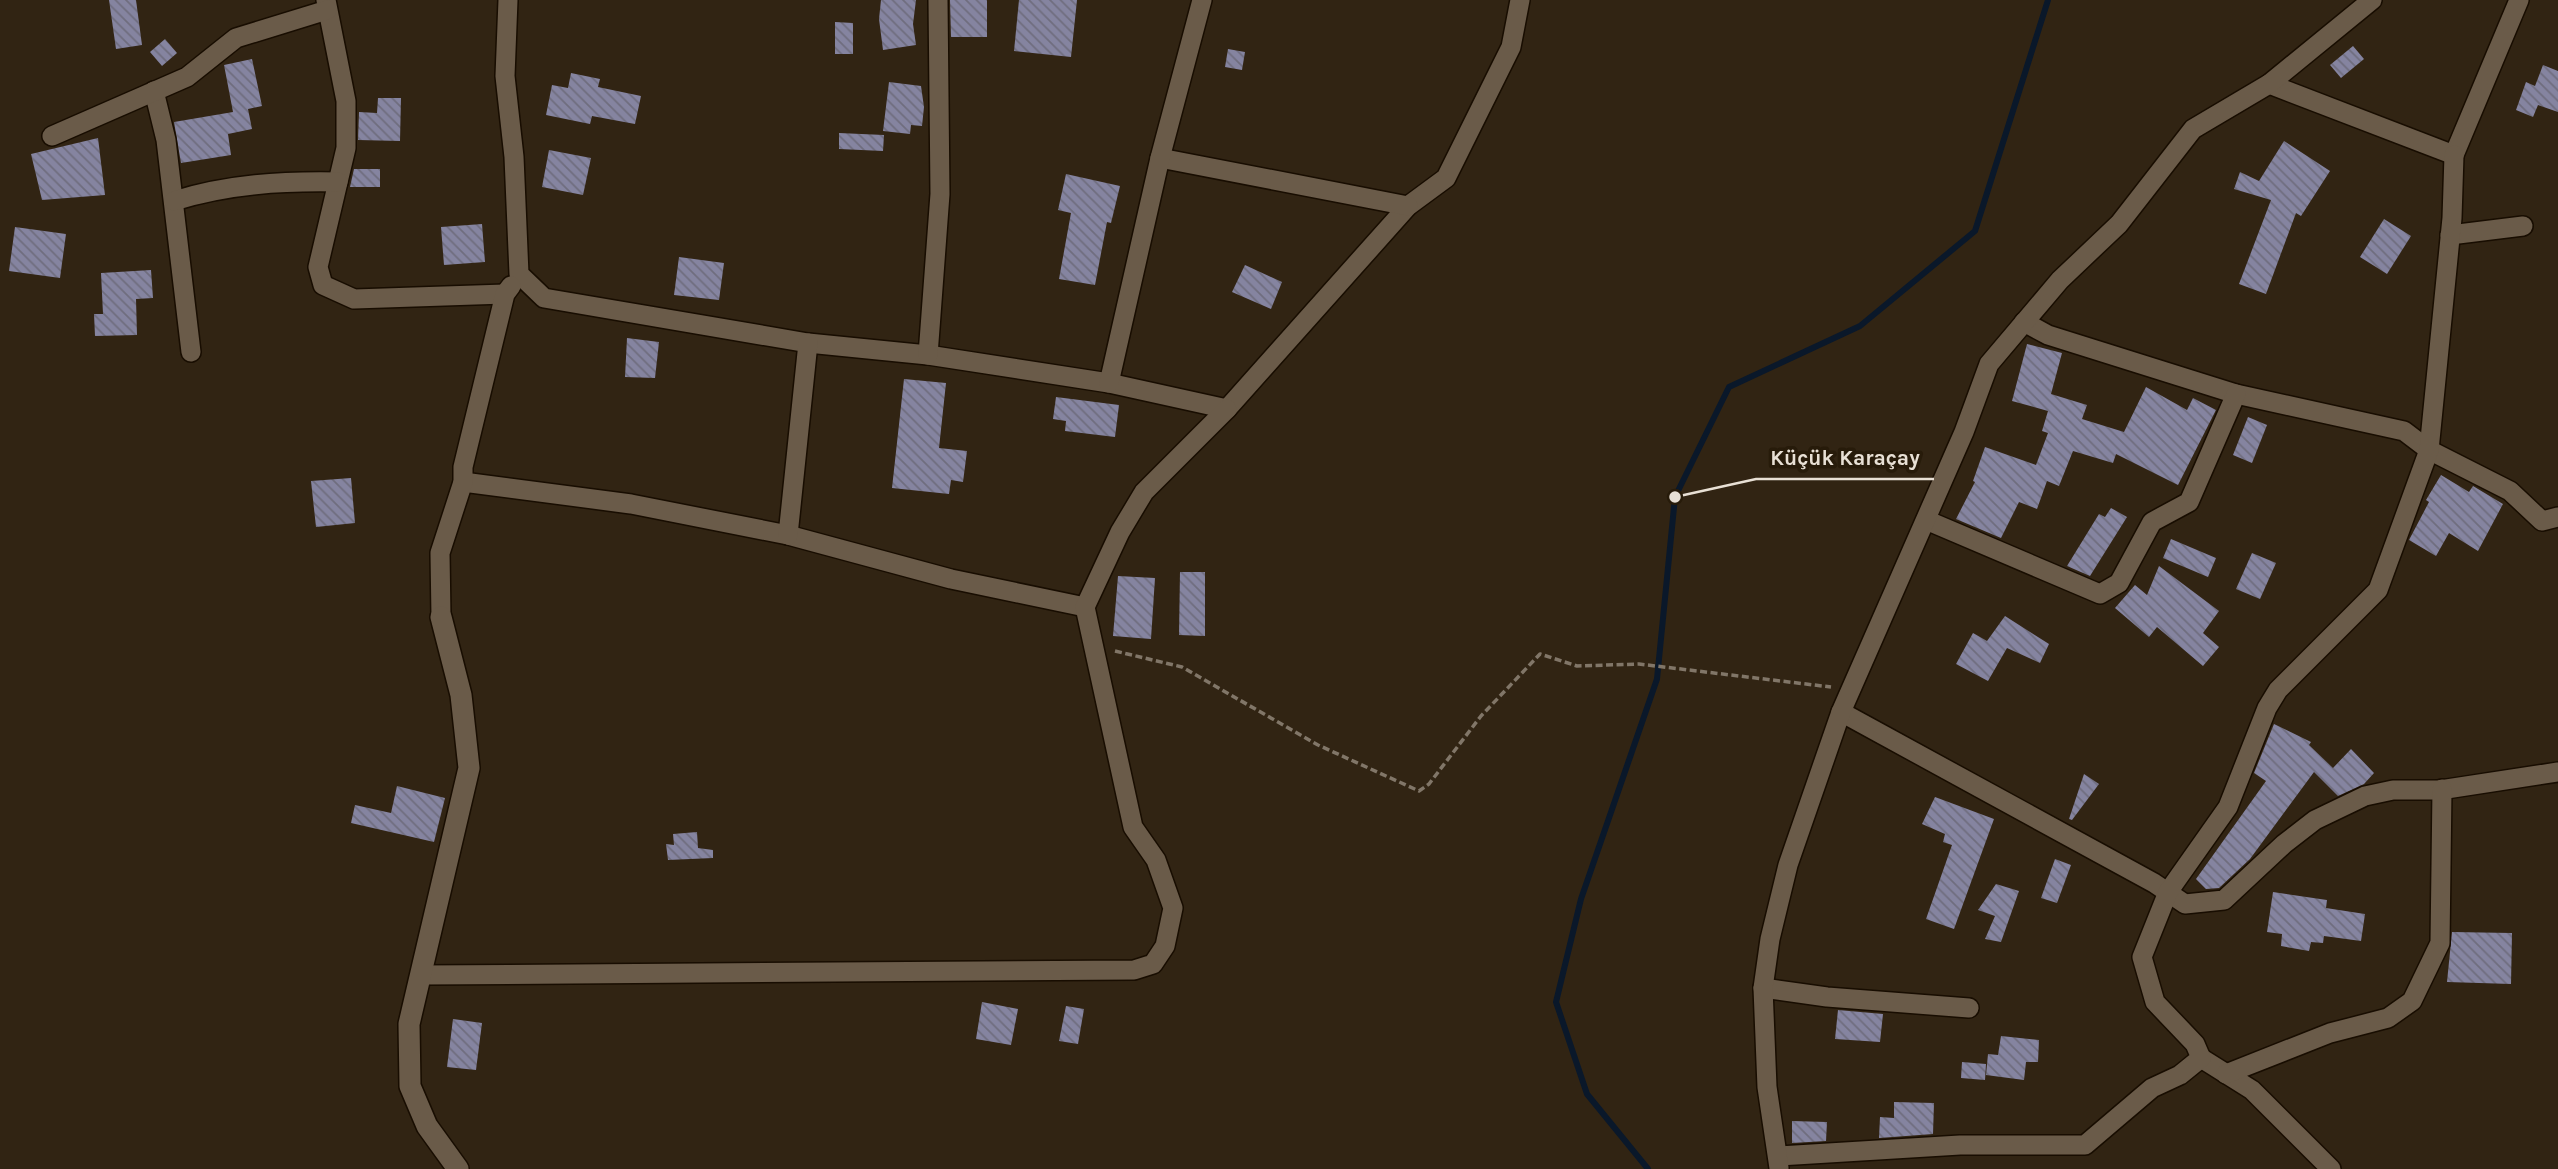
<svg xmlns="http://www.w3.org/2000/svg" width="2558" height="1169" font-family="Karla,sans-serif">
<defs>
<pattern id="building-back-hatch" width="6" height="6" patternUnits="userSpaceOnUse" patternTransform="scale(1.75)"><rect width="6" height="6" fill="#8584a0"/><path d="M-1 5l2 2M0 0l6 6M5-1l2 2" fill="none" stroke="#6f6d7e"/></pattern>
</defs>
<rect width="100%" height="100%" fill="#312413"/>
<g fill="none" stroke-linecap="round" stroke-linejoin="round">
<path stroke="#0a182a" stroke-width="6" d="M1648,1169L1587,1094L1556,1002L1581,899L1657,679L1675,497L1729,387L1860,326L1975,231L2048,0"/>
</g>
<g fill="url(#building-back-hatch)">
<path d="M109,0H136L142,45L116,49Z"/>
<path d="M881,0H916L913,24L916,45L883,50L879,19Z"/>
<path d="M950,0H987V37H951Z"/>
<path d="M1019,0H1077L1071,57L1014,51Z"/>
<path d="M835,22L853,23V54H835Z"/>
<path d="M165,39L177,53L162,66L150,52Z"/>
<path d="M2353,46L2364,59L2341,78L2330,65Z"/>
<path d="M1228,49L1245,52L1242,70L1225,67Z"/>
<path d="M252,59L262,106L248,109L252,129L228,134L231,155L181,163L174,122L233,112L224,65Z"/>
<path d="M2543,65L2558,71V112L2538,105L2533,117L2516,110L2526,82L2535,86Z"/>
<path d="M571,73L600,79L598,87L641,96L635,124L592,116L590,124L546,115L552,85L568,88Z"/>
<path d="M889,82L921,86L924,107L922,126L911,125L910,134L883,131Z"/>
<path d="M378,98H401L400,141L358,140L359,112L377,113Z"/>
<path d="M839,133L884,135L883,151L839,149Z"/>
<path d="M98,138L105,195L42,200L31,154Z"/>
<path d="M2284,141L2330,171L2301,216L2296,213L2266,294L2239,284L2271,200L2234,189L2240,172L2259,181Z"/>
<path d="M549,150L591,158L583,195L542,187Z"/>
<path d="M354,169H380V187H350Z"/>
<path d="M1066,174L1120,186L1111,223L1107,222L1095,285L1059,279L1071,213L1058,210Z"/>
<path d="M2384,219L2411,236L2387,274L2360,257Z"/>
<path d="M482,224L485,262L444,265L441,227Z"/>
<path d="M15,227L66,234L60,278L9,271Z"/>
<path d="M679,257L724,263L719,300L674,295Z"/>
<path d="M1245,265L1282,282L1271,309L1232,292Z"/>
<path d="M151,270L153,298L136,299L137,335L95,336L94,314H103L101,273Z"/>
<path d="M627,338L659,342L655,378L625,377Z"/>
<path d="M2027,344L2062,353L2051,394L2087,405L2082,419L2124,432L2146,387L2187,410L2193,398L2216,410L2178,485L2116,454L2113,463L2073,451L2059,486L2047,481L2037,509L2019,502L2001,538L1956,519L1975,482L1973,481L1985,447L2036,465L2048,433L2042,431L2048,411L2012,401Z"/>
<path d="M904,379L946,383L939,448L967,451L963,482L951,480L949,494L892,488Z"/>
<path d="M1056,397L1119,405L1115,437L1065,431L1066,421L1053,419Z"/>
<path d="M2248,417L2267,425L2252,463L2233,455Z"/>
<path d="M2441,475L2469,492L2473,486L2503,504L2478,551L2449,533L2436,556L2409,540L2429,502L2426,500Z"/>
<path d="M351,478L355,523L316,527L311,481Z"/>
<path d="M2111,508L2127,517L2090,576L2067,566L2099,514L2105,517Z"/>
<path d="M2171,539L2216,558L2208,577L2163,558Z"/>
<path d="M2252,553L2276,563L2260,599L2236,589Z"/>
<path d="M2159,566L2219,611L2203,633L2219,647L2203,666L2157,627L2149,637L2115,608L2135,585L2147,595Z"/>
<path d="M1180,572H1205V636L1179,635Z"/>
<path d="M1118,576L1155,578L1151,639L1113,636Z"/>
<path d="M2005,616L2049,644L2040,663L2007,648L1988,681L1956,664L1973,633L1987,641Z"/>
<path d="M2274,724L2311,742L2309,745L2333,768L2351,749L2374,773L2364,784L2338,796L2314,772L2250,859L2219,888L2206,889L2196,879L2266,781L2254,773Z"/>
<path d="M2084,774L2099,784L2072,820L2069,819Z"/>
<path d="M397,786L445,798L434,842L351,823L355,805L391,813Z"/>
<path d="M1935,797L1994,819L1954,929L1926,919L1952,845L1943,842L1945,834L1922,824Z"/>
<path d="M697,832L698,848L713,850V858L668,860L666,844L674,845L673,834Z"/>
<path d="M2055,859L2071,865L2057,903L2041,898Z"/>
<path d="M1996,884L2019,891L2001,942L1985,939L1995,916L1978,910Z"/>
<path d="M2273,892L2327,900L2326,908L2365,914L2361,941L2324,936L2323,943L2311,942L2309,951L2281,946L2282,934L2267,932Z"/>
<path d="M2452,932L2512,933L2511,984L2447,982Z"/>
<path d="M982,1002L1018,1009L1011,1045L976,1039Z"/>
<path d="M1066,1006L1084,1009L1078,1044L1059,1041Z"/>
<path d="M1838,1010L1883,1014L1880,1042L1835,1039Z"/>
<path d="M453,1019L482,1023L476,1070L447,1067Z"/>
<path d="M2001,1036L2039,1040L2038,1062H2026L2024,1080L1986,1075L1988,1054L1998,1055Z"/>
<path d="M1962,1062L1986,1064L1985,1080L1961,1078Z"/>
<path d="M1894,1102L1934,1103L1933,1134L1879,1138L1880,1117L1894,1118Z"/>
<path d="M1792,1121L1827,1122L1826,1141L1792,1143Z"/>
</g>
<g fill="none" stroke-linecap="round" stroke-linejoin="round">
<defs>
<g id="street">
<path d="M326,0L346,101V148L318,267L323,285L354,299L505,294"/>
<path d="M508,0L505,76L514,157L519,274L544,298L808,343L928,355L1109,383L1227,409L1408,206L1446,178L1511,47L1520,0"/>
<path d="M2269,84L2454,155L2519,0"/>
<path d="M154,91L166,140L191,352"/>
<path d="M52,136L187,77L236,38L327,10"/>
<path d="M1160,158L1408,206"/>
<path d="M174,201C228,184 282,181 338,182"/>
<path d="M2450,235L2523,226"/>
<path d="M2024,322L2048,335L2236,394L2404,431L2429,450L2510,491L2542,521L2558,517"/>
<path d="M928,355L940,194L938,0"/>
<path d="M1109,383L1160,158L1202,0"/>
<path d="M463,482L631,504L788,535L951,579L1085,607"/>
<path d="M1926,520L2100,594L2119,583L2152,522L2189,502L2236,394"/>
<path d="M788,535L808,343"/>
<path d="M441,617L440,553L463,482V467L505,294L511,286"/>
<path d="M1841,712L2154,883L2185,904L2224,900L2284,844L2315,820L2365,796L2393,790H2440L2558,772"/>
<path d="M422,975L1134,970L1153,964L1165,946L1173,908L1156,860L1133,827L1085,607L1120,532L1144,492L1227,409"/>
<path d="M1763,988L1827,997L1969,1008"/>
<path d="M2201,1058L2252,1090L2331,1169"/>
<path d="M2226,1074L2330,1033L2388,1018L2412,1001L2440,943L2442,789"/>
<path d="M1779,1156L1960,1145H2085L2152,1088L2180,1075L2201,1058L2195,1044L2155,1002L2142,957L2168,892L2228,807L2267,708L2278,690L2378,590L2429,450L2452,218L2454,155"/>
<path d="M1779,1168L1767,1087L1763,988L1770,939L1788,865L1841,712L1964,432L1989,364L2060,280L2119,224L2193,129L2269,84L2372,0"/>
</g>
<path id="secondary" d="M441,617L461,695L469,768L409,1024L410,1086L427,1126L458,1169"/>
</defs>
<use href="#street" stroke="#180d01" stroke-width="22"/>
<use href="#secondary" stroke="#180d01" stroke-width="24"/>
<path stroke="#817668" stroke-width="3.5" stroke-dasharray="7 3.5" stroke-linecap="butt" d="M1115,651L1182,667L1318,745L1419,791L1429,784L1481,716L1540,654L1577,666L1639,664L1831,687"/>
<use href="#street" stroke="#6a5b49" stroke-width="19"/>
<use href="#secondary" stroke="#6a5b49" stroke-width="21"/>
</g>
<path fill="none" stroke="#e8e0d5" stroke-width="2.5" d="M1675 497L1756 479H1934"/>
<circle fill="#e8e0d5" stroke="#271b0a" stroke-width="2.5" cx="1675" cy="497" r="7"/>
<g font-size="21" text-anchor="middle" font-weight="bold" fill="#e8e0d5" stroke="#271b0a" stroke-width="7" stroke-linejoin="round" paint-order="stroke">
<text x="1845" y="465">Küçük Karaçay</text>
</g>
</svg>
